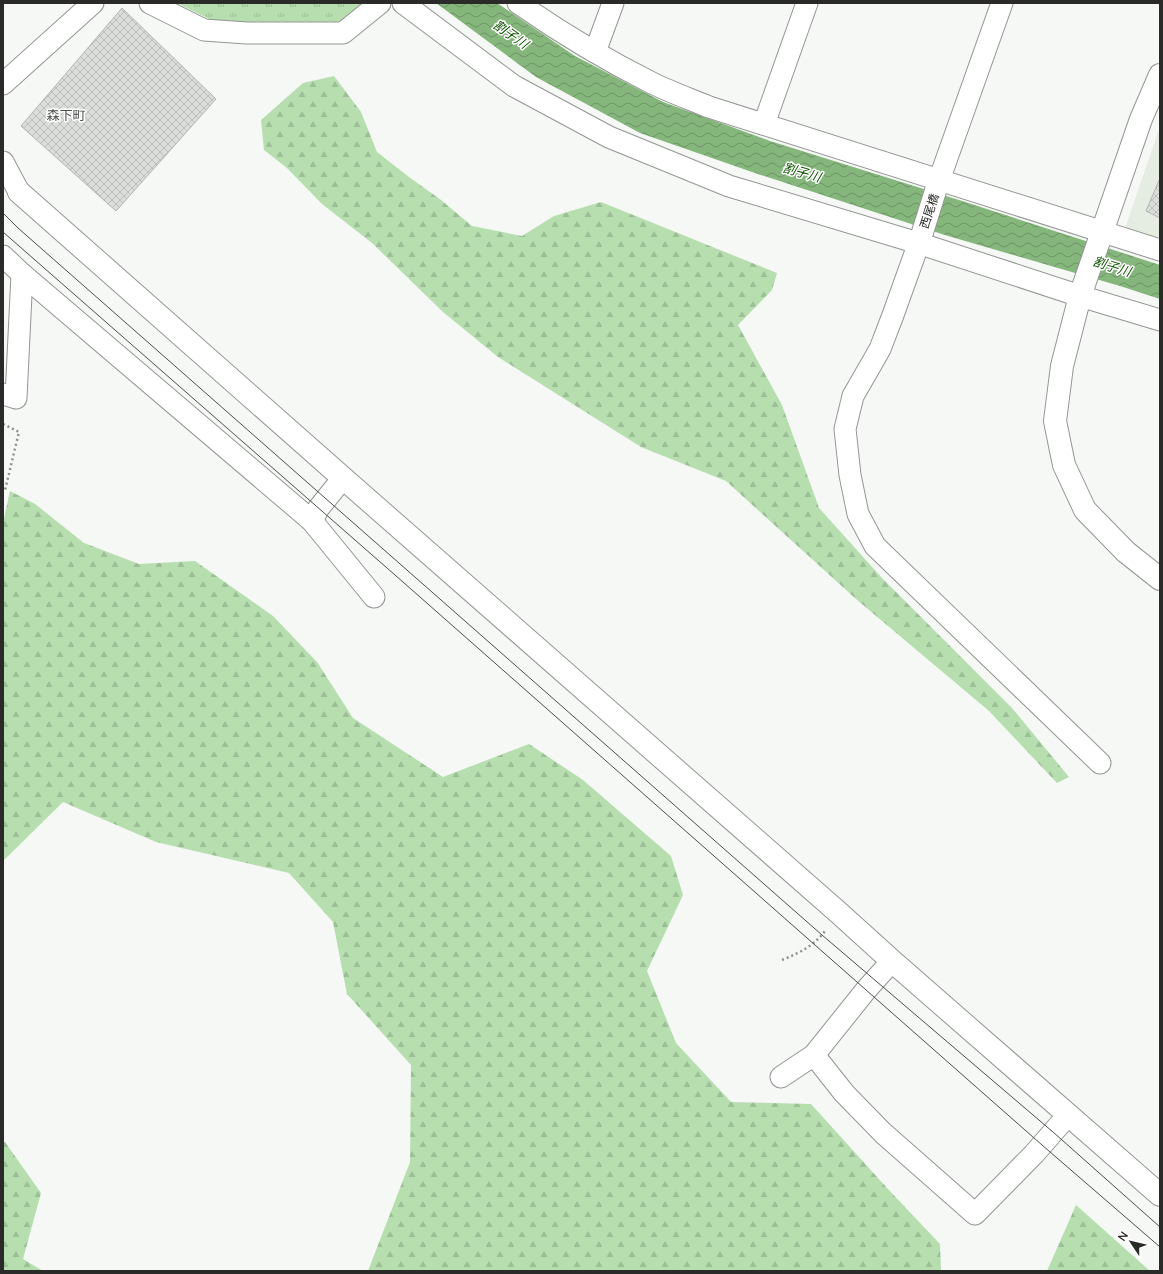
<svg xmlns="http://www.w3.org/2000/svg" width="1163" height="1274" font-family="Lato,'Noto Sans JP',sans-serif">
<defs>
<pattern id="forest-firs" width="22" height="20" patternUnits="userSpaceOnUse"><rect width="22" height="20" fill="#b6deaf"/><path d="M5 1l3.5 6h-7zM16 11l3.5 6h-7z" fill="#9dbf97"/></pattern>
<pattern id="park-tufts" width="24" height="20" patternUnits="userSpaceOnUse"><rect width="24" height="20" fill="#b6deaf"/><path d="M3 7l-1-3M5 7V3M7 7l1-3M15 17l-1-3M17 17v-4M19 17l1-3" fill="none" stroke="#9dbf97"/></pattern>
<pattern id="water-waves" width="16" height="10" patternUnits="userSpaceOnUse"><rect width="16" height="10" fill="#85b67c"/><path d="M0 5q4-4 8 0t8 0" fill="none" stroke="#6d9466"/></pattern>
<pattern id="building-cross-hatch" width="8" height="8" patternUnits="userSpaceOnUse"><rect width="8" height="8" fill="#daddd9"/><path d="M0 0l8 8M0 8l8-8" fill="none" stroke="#bbbeba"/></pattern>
</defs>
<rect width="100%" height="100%" fill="#f5f8f4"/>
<path fill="#e5ede3" d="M1160,127V239L1125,228Z"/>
<g fill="url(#forest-firs)">
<path d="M334,76L361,112L377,152L409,177L441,200L472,226L522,236L554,216L601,202L777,273L772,290L738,325L782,405L819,508L882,578L1012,708L1069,777L1057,783L989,711L856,599L726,481L641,447L498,357L443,312L372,243L322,204L287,168L264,150L261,120L303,83Z"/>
<path d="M10,491L35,504L84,543L139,564L195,561L273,616L317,662L353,718L443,777L529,744L583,780L671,856L683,895L647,971L676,1043L731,1102L811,1104L887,1188L940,1244L941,1271H368L410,1162L411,1065L347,994L333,922L289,873L156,842L63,802L3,861V523Z"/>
<path d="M3,1142H5L41,1193L23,1259L43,1271H3Z"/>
<path d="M1076,1205L1150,1271H1047Z"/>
</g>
<path fill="url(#park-tufts)" d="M177,3H362L345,20L333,23L219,24Z"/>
<path fill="url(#water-waves)" d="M436,3H497L575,56L663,102L770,141L959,200L1160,265V299L1120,286L948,236L755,173L640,133L536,77Z"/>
<g fill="url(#building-cross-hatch)" stroke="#b2b5b2">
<path d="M122,8L216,99L116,211L21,126Z"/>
<path d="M1160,178V218L1146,211Z"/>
</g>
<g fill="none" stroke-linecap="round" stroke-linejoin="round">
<defs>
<g id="street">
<path d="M150,3L204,30L247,33H343L380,3"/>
<path d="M403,3L514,86L609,137L729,186L918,243L1080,296L1160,320"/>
<path d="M518,3C561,33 606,60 652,83C670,92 690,99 709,107L1160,250"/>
<path d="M1002,3L937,186L921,237L893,315L880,349L853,396L845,429L850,475L858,514L875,546L1100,763"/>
<path d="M595,52L613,3"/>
<path d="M3,84L93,3"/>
<path d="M764,124L807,3"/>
<path d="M3,162L19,192"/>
<path d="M3,256L22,274L312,521L374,597"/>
<path d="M3,394L16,398L22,274"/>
<path d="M312,521L318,509L343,478"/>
<path d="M814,1055L844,1093L883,1133L975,1214L1034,1154L1068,1115"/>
<path d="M781,1077L814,1055L866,990L892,961"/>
</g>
<g id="secondary">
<path d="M1160,75L1141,119L1080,296L1062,366L1055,421L1064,465L1085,510L1126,552L1160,579"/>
<path d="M19,192L343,478L839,913L892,961L1160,1195"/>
</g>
</defs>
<use href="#street" stroke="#939693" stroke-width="23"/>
<use href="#secondary" stroke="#939693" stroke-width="24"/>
<g stroke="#8f918e" stroke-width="2.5" stroke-dasharray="2 3" stroke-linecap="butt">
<path d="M3,424L19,432L5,490H3"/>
<path d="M782,960C799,953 814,946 825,931"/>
</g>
<use href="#street" stroke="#fff" stroke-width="21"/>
<use href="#secondary" stroke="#fff" stroke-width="22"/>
<g stroke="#4c4e4b" stroke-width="1">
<path d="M3,213L18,228L822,935L1053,1132L1160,1227"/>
<path d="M3,232L395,575L1042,1145L1160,1247"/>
</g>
</g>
<g text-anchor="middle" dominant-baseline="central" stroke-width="3" stroke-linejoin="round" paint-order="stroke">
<g font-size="12" fill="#2a2b29" stroke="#fff">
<text transform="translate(929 211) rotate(-72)">西尾橋</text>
</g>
<g font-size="13" font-style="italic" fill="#0e5200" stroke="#fff">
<text transform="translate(511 34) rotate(35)">割子川</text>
<text transform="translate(802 172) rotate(16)">割子川</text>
<text transform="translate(1112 266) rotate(17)">割子川</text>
</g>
<g font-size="13" fill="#4a4d4a" stroke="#fff">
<text x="66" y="115">森下町</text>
</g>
</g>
<rect width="1163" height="1274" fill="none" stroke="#2a2b29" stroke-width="8"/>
<g transform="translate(1131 1242) rotate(305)" stroke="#ffffff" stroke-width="3" paint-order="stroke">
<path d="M0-3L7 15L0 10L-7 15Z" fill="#2a2b29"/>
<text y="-6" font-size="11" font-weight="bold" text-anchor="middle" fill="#2a2b29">N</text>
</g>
</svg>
